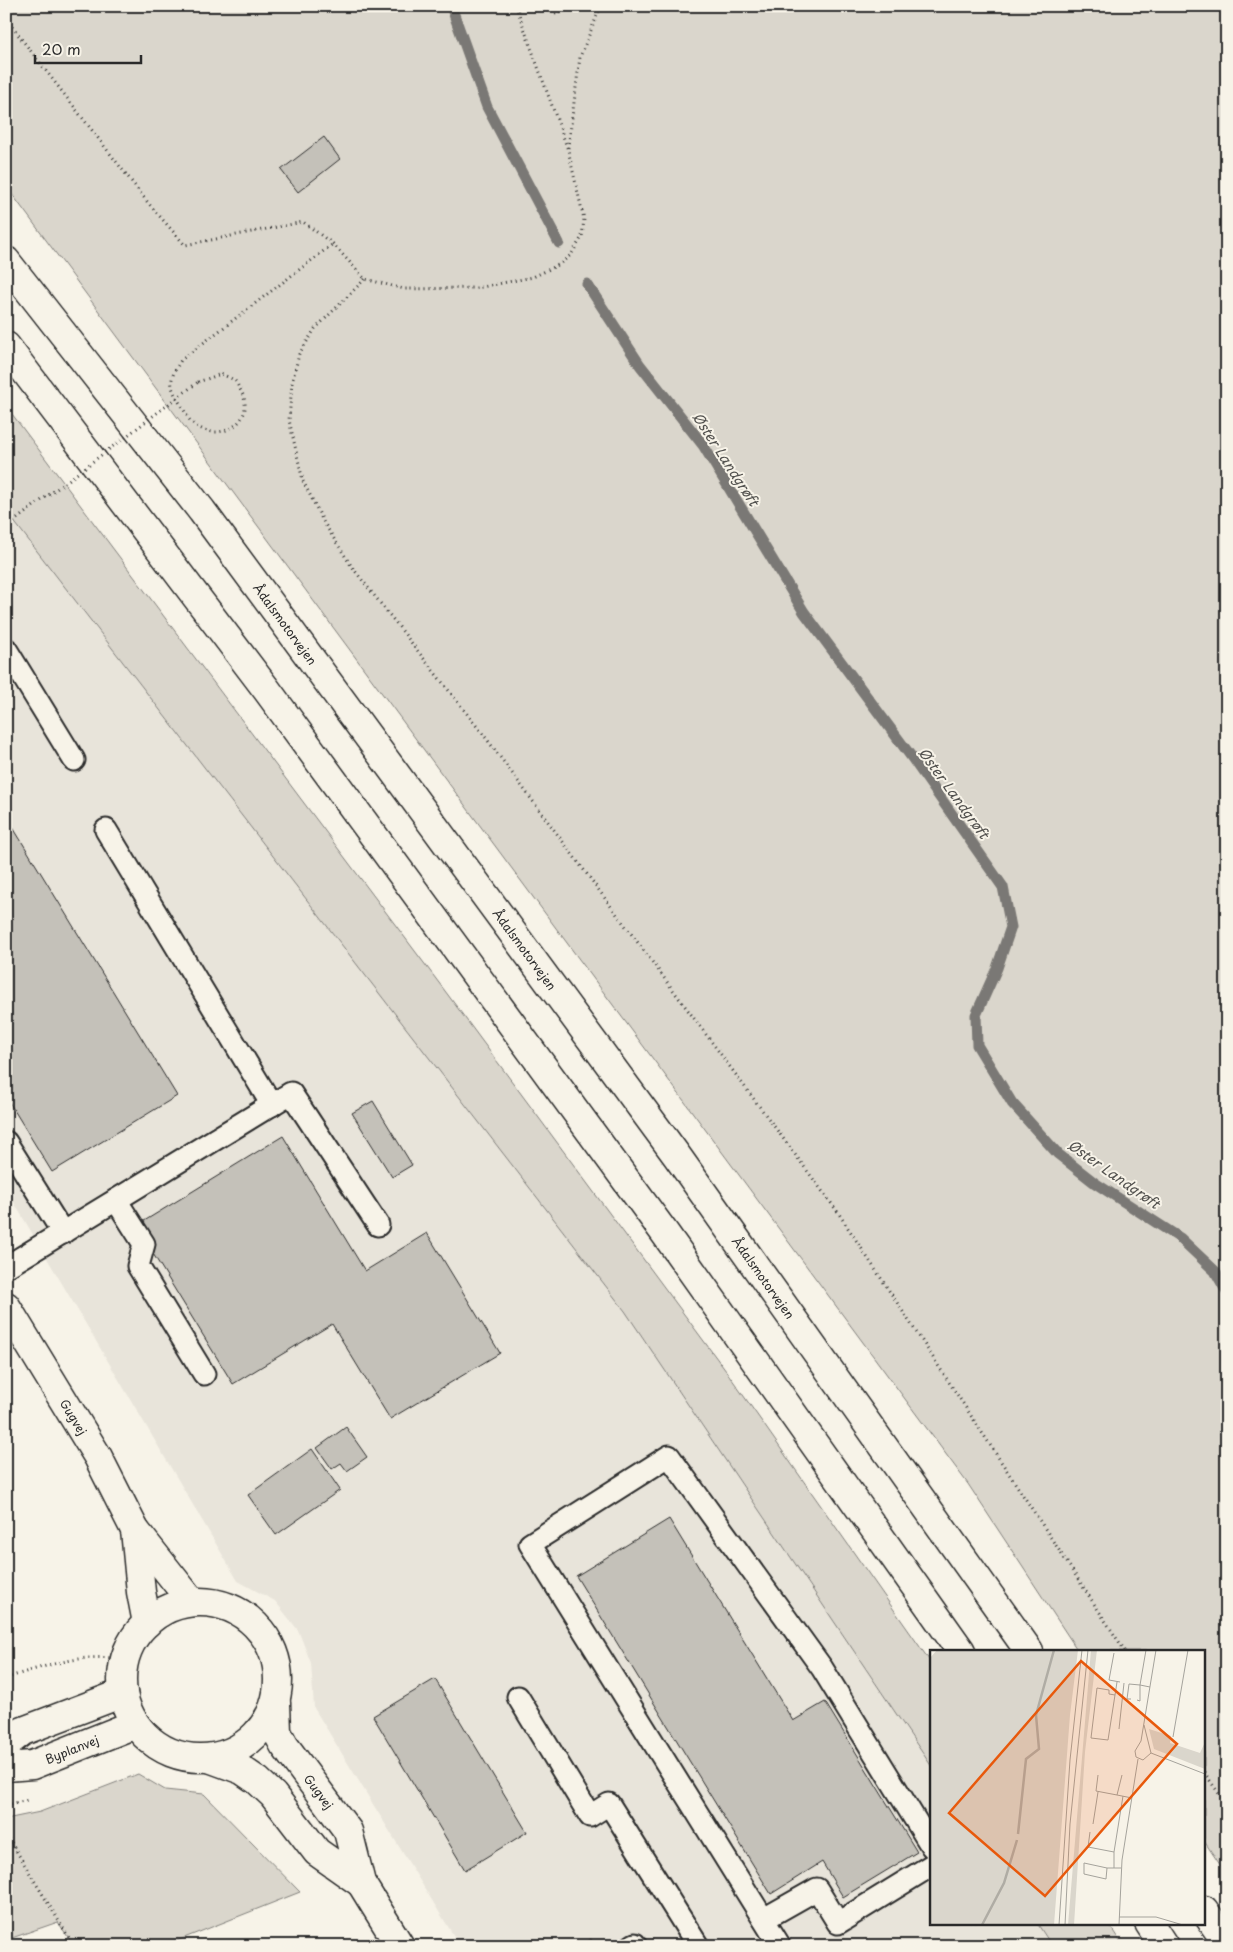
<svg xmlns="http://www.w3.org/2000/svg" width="1233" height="1952" font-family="'Playpen Sans',sans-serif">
<rect width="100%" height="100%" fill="#f7f3e8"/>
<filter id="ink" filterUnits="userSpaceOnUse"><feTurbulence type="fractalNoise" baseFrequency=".02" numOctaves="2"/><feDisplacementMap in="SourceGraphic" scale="10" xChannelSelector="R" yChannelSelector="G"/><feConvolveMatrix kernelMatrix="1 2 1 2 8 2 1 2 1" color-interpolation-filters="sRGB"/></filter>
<g filter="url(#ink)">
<path fill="#e8e4da" d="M6,511L625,1311L932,1767V1923H1037L1052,1946H460L314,1708L311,1663L298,1630L275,1601L238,1581L6,1189Z"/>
<g fill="#dad6cc" stroke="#82807c">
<path d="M6,6H1227V1875L1204,1841V1651H1078L968,1484L6,186Z"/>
<path d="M6,406L448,995L729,1375L932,1664V1767L625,1311L6,511Z"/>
<path d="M138,1774L165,1790L204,1794L300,1892L164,1946H74L58,1922L6,1940V1819L40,1812Z"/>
<path d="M1037,1923H1108L1123,1946H1052Z"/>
</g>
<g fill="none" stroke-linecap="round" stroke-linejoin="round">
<g stroke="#7a7874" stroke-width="11">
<path d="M451,6L487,107L559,243"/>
<path d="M587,284L640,365L703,445L804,612L913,759L1003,887L1011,927L997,968L976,1015L977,1045L1012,1103L1058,1154L1095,1183L1180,1238L1215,1271L1227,1292"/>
</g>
</g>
<g fill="#c4c1b9" stroke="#2b2b2b">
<path d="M324,137L340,159L298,192L281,170Z"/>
<path d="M6,816L177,1096L52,1172L6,1097Z"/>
<path d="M373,1101L412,1165L392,1177L352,1113Z"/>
<path d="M283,1136L365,1271L427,1233L500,1353L390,1419L332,1324L233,1384L136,1226Z"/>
<path d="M346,1427L367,1457L347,1471L341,1463L332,1469L317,1448Z"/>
<path d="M312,1449L340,1490L276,1535L248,1495Z"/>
<path d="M669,1519L793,1721L825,1702L917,1852L843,1897L822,1862L771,1894L576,1576Z"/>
<path d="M435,1679L527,1832L465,1870L373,1716Z"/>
<path d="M591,1939L595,1946H580Z"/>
</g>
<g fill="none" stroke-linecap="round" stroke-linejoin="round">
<defs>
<g id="lane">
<path d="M6,649L74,760"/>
<path d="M106,830L272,1105"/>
<path d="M6,1142L63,1233"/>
<path d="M116,1200L291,1093L378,1225"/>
<path d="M6,1267L116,1200L144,1244L138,1266L204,1374"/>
<path d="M518,1697L590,1816L609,1804L698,1946"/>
<path d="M764,1919L817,1889L838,1923L932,1865"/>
<path d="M632,1946L635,1944L636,1946"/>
<path d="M780,1946L530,1544L669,1456L822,1668L932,1847"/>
</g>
<g id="secondary">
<path id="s1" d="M6,1306L98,1457L135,1530L192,1602"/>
<path d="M135,1530L141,1592L147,1623"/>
<circle cx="200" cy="1680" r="78"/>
<path id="s2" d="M276,1703L277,1732L284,1745L348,1831L361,1883L400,1946"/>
<path d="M6,1744L23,1731L123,1693"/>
<path d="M209,1758L242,1770L258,1781L273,1795L317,1852L361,1883"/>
<path id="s3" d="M6,1767L32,1765L135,1724"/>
</g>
<g id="highway">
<path id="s4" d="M6,261L202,511L677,1156L1029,1651"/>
<path d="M6,346L267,690L664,1232L961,1651"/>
<path d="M1204,1910L1227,1943"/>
<path d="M1149,1923L1164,1946"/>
</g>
</defs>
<use href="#lane" stroke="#2b2b2b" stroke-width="25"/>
<use href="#secondary" stroke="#2b2b2b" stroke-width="31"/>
<use href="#highway" stroke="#2b2b2b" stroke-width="31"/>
<g stroke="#2b2b2b" stroke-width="3" stroke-dasharray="1 4" stroke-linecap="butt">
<path d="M531,6L555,13L585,6"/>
<path d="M6,19L149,204L185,245L303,222L333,244L365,279L404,289L477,288L533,277L558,265L571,255L582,237L584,219L568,150L516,6"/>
<path d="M568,148L580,57L601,6"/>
<path d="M365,279L315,329L299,354L292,383L289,420L303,481L324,523L352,567L486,738L837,1211L1125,1651"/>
<path d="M198,382L221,374C225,376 232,378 235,381C237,383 239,388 241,391C258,421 219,445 194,424C188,420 185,411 181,405C168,384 169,380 181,360L333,244"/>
<path d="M6,527L9,525"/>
<path d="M6,1678C46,1666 80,1653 122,1659"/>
<path d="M1204,1772L1227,1805"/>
<path d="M6,1805L28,1800"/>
<path d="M6,1834L74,1946"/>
</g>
<use href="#lane" stroke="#f7f3e8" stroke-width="21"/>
<use href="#secondary" stroke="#f7f3e8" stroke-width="28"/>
<use href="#highway" stroke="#f7f3e8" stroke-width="28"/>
<path stroke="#2b2b2b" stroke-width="3" stroke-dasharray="1 4" stroke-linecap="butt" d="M9,525L198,382"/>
</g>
</g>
<g text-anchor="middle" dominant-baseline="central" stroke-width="4" stroke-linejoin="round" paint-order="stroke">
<g font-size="12" fill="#2b2b2b" stroke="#f7f3e8">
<text stroke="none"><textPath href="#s4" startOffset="458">Ådalsmotorvejen</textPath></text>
<text stroke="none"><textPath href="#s4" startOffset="862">Ådalsmotorvejen</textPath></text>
<text stroke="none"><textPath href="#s4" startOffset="1268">Ådalsmotorvejen</textPath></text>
<text stroke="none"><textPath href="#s1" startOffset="130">Gugvej</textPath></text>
<text stroke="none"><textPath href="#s3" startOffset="69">Byplanvej</textPath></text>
<text stroke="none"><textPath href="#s2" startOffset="102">Gugvej</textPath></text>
</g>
<g font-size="14" font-style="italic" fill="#53524f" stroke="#f7f3e8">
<text transform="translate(726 459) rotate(57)">Øster Landgrøft</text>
<text transform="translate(954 793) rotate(54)">Øster Landgrøft</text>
<text transform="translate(1114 1174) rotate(35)">Øster Landgrøft</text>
</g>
</g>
<g transform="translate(930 1650)">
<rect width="275" height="275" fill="#f7f3e8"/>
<path d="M7,0H148L140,65L124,275H0V8ZM161,0H167L155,102L144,275H138ZM219,79L241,86L240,93L270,103L275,92V119L224,99Z" fill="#dad6cc"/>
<path fill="none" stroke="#afaca4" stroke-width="2.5" d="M88,184L96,109L109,99L106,65L124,0M52,275L74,233L87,190"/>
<path fill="none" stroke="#a5a39c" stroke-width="1" d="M216,0L210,35L220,37M184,3L179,30L190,32M185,45L179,44V40L167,38L161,88L178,90L185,45L187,32M201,49H197L199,34L210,35V51L207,50M214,75L221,103L213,110L206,107L205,101L211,91L226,0M189,79L194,33M243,87L258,0M221,103L275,124M168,125L166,141L187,145M192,125L187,145L202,148M163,174L168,142M160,182L158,197L184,202V218M184,202L193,146M177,218L154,213V224L176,229L177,218H191M189,267H226L253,275M129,275L140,110L152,0M135,275L140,174L158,0M189,275L192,210L208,109"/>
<path fill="#e8590c" fill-opacity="0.15" stroke="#e8590c" stroke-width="2.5" d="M151,11L247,94L115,246L19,163Z"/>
<rect width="275" height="275" fill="none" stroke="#2b2b2b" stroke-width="2.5"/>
</g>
<rect width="1233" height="1952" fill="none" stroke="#f7f3e8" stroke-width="25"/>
<rect x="12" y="12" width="1208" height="1927" fill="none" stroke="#2b2b2b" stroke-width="2" filter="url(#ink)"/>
<path d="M35 55v8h106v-8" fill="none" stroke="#2b2b2b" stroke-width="2.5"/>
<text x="42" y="55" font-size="15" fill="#2b2b2b" stroke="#f7f3e8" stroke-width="4" paint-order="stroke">20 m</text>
</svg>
